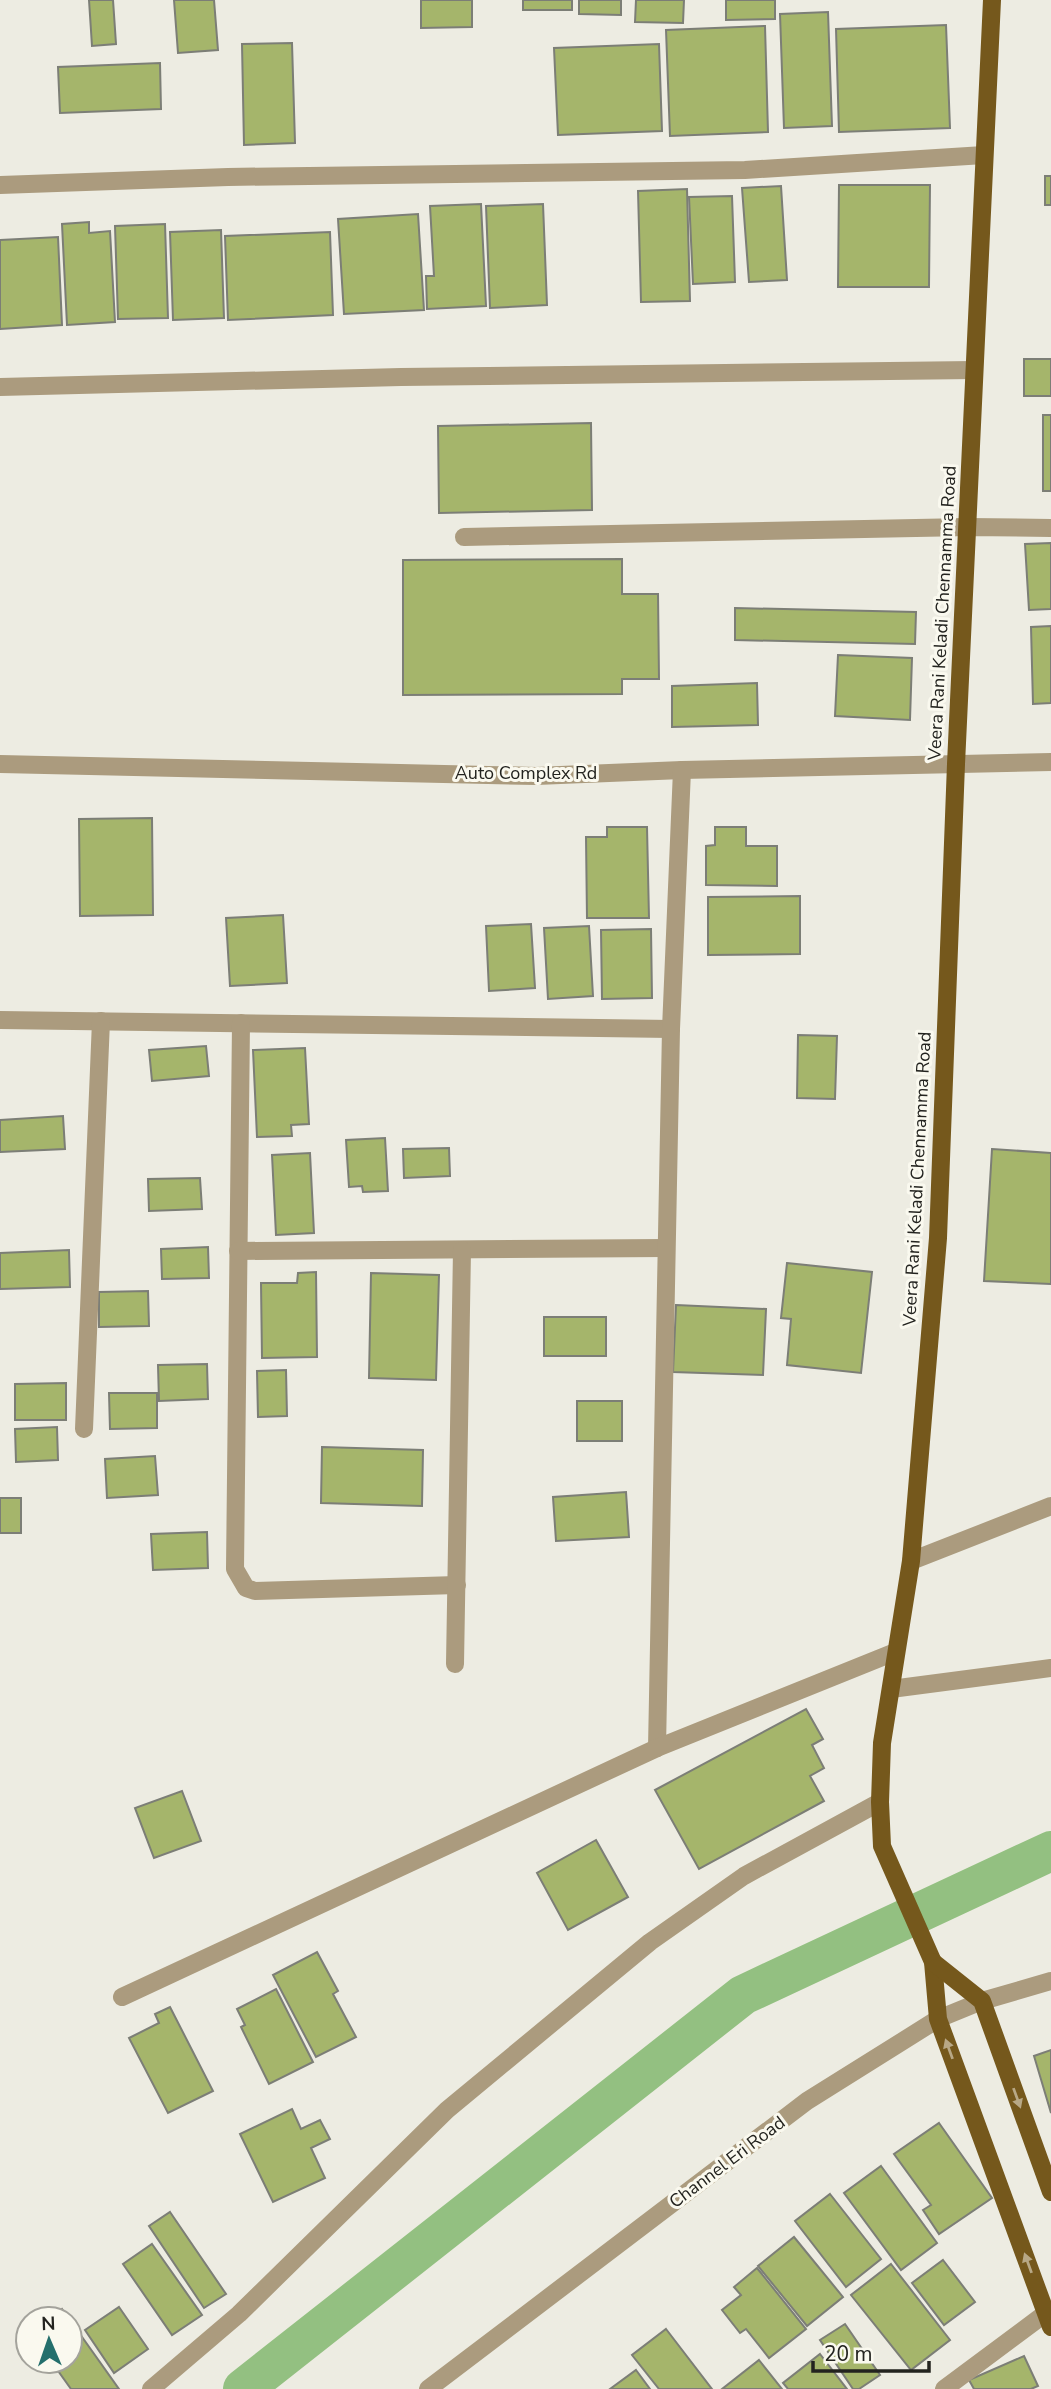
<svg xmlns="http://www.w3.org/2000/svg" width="1051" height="2389" font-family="'Nunito Sans',sans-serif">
<rect width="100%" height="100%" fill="#edece2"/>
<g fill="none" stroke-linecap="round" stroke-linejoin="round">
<path stroke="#93c081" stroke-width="40" d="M243,2389L743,1995L1051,1851"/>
</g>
<g fill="#a5b56b" stroke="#7c7e76" stroke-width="2">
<path d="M89,0H113L116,44L92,46Z"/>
<path d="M174,0H214L218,50L178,53Z"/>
<path d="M421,0H472V27L421,28Z"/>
<rect x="523" y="0" width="49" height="10"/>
<path d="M579,0H621V15L579,14Z"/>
<path d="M636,0H684L683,23L635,22Z"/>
<path d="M726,0H775V19L726,20Z"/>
<path d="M828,12L832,126L784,128L780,14Z"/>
<path d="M946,25L950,128L839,132L836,29Z"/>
<path d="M765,26L768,132L670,136L666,30Z"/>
<path d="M292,43L295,143L244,145L242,44Z"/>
<path d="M659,44L662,131L558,135L554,48Z"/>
<path d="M160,63L161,109L60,113L58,67Z"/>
<rect x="1045" y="176" width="6" height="29"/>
<path d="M839,185H930L929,287H838Z"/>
<path d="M781,186L787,280L749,282L742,188Z"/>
<path d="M687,189L690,301L641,302L638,191Z"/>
<path d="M732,196L735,282L693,284L689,197Z"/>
<path d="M481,204L486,306L427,309L426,276H434L430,206Z"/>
<path d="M543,204L547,305L490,308L486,206Z"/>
<path d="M418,214L424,310L344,314L338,219Z"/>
<path d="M89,222V233L110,231L115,322L67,325L62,224Z"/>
<path d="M165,224L168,318L118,319L115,226Z"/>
<path d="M221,230L224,318L173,320L170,232Z"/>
<path d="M330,232L333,315L228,320L225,236Z"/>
<path d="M58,237L62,325L0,329V240Z"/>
<rect x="1024" y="359" width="27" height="37"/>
<rect x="1043" y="415" width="8" height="76"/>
<path d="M591,423L592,510L439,513L438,426Z"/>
<path d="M1051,543V609L1029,610L1025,544Z"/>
<path d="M622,559V594H658L659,679H622V694L403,695V560Z"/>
<path d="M735,608L916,612L915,644L735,640Z"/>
<path d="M1051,626V703L1033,704L1031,627Z"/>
<path d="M838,655L912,658L910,720L835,716Z"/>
<path d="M757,683L758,725L672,727V686Z"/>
<path d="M152,818L153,915L80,916L79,819Z"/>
<path d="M607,827H647L649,918H587L586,837H607Z"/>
<path d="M715,827H746V846H777V886L706,885V846L715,845Z"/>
<path d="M800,896V954L708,955V897Z"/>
<path d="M283,915L287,983L230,986L226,918Z"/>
<path d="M531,924L535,988L489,991L486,926Z"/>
<path d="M589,926L593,996L548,999L544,928Z"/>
<path d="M651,929L652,998L602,999L601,930Z"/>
<path d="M798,1035L837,1036L835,1099L797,1098Z"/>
<path d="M206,1046L209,1076L152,1081L149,1050Z"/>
<path d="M305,1048L309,1124L291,1125L292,1136L257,1137L253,1050Z"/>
<path d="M63,1116L65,1149L0,1152V1120Z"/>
<path d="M385,1138L388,1191L363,1192L362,1186L349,1187L346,1140Z"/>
<path d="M449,1148L450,1176L404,1178L403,1149Z"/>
<path d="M992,1149L1051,1153V1284L984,1281Z"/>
<path d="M310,1153L314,1233L276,1235L272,1155Z"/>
<path d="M200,1178L202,1209L149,1211L148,1179Z"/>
<path d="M208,1247L209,1278L162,1279L161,1249Z"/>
<path d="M69,1250L70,1287L0,1289V1253Z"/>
<path d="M787,1263L872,1272L861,1373L787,1365L791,1319L781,1318Z"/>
<path d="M316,1272L317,1357L262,1358L261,1283H297L298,1273Z"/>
<path d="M371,1273L439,1275L436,1380L369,1378Z"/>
<path d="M148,1291L149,1326L99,1327V1292Z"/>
<path d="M676,1305L766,1309L763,1375L673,1372Z"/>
<rect x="544" y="1317" width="62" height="39"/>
<path d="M207,1364L208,1399L159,1401L158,1365Z"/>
<path d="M286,1370L287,1416L258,1417L257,1371Z"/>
<path d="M66,1383V1420H15V1384Z"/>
<path d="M109,1393H157V1428L110,1429Z"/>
<rect x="577" y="1401" width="45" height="40"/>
<path d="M57,1427L58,1460L16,1462L15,1429Z"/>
<path d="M322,1447L423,1450L422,1506L321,1503Z"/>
<path d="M155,1456L158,1495L107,1498L105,1459Z"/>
<path d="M626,1492L629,1537L556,1541L553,1497Z"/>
<rect x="0" y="1498" width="21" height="35"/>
<path d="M207,1532L208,1568L153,1570L151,1534Z"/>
<path d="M806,1709L823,1739L812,1745L824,1768L810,1776L824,1801L699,1869L655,1790Z"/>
<path d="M182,1791L201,1841L154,1858L135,1808Z"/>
<path d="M596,1840L628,1897L568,1930L537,1873Z"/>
<path d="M317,1952L338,1991L333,1994L356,2037L316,2057L273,1975Z"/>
<path d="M276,1989L313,2062L269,2084L241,2027L245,2025L237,2009Z"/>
<path d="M170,2007L213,2091L168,2113L129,2038L159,2023L155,2014Z"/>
<path d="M1051,2050V2113L1034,2056Z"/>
<path d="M292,2109L301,2129L320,2120L330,2139L311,2148L325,2178L273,2202L240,2134Z"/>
<path d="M939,2123L992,2198L939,2234L923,2210L931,2205L894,2154Z"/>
<path d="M881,2166L937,2243L901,2270L844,2193Z"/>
<path d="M830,2194L881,2259L846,2287L795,2221Z"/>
<path d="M170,2212L226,2294L204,2308L149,2226Z"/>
<path d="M794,2237L843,2297L807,2326L758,2266Z"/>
<path d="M152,2244L202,2315L172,2335L123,2264Z"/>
<path d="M943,2260L975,2302L944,2325L912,2283Z"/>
<path d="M891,2264L950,2340L911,2370L851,2295Z"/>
<path d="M757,2268L806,2329L769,2358L746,2329L740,2333L722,2310L741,2295L734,2287Z"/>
<path d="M119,2307L148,2349L114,2373L85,2330Z"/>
<path d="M62,2309L69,2319H48Z"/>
<path d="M70,2320L119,2389H71L51,2361H70Z"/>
<path d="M845,2324L880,2375L859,2389H853L820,2340Z"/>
<path d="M666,2329L712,2389H659L632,2355Z"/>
<path d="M820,2354L847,2389H788L783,2383Z"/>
<path d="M1024,2356L1038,2386L1031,2389H974L969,2380Z"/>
<path d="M759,2360L782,2389H722Z"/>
<path d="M636,2370L650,2389H610Z"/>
</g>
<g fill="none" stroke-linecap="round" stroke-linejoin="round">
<g stroke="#ab9b7e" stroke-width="18">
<path d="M0,185L228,177L745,170L984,155"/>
<path d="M0,387L401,377L974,370"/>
<path d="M464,537L967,527L1051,528"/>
<path d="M0,764L536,776L682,770L1051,762"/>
<path d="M0,1020L671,1029"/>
<path d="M241,1023L235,1569L246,1588L255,1591L457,1585"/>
<path d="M238,1251L666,1248"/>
<path d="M84,1429L101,1021"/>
<path d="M911,1561L1051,1506"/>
<path d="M455,1664L462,1250"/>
<path d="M891,1689L1051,1668"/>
<path d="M657,1748L671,1029L682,770"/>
<path d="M122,1997L657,1748L895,1652"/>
<path d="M151,2389L239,2314L447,2110L650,1942L744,1876L880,1802"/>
<path d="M428,2389L807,2101L938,2019L982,2001L1051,1981"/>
<path d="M944,2389L1046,2313"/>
</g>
<g stroke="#75581c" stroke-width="18">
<path d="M992,0L956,764L938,1238L911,1561L882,1743L880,1802L882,1846L933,1962L938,2019L1051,2327"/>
<path d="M933,1962L982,2001L1051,2192"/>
</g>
</g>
<defs><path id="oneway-solid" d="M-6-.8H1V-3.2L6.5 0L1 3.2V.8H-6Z" transform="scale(1.75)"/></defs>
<g fill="#b8a886">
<use href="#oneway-solid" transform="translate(949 2049) rotate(-110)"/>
<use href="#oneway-solid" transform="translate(1017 2098) rotate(70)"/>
<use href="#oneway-solid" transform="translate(1028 2263) rotate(-110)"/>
</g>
<g text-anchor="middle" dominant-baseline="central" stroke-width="6" stroke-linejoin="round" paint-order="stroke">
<g font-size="18" fill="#23231f" stroke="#faf9ef">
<text transform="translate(942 613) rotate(-87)">Veera Rani Keladi Chennamma Road</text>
<text x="526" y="773">Auto Complex Rd</text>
<text transform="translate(917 1179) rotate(-87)">Veera Rani Keladi Chennamma Road</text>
<text transform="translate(727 2162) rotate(-37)">Channel Eri Road</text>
</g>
</g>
<g transform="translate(49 2340) rotate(358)"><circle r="33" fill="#faf9ef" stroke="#a4a39c" stroke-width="2"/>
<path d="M0-5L12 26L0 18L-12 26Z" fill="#246f6c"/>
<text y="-10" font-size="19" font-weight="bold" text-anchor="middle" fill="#23231f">N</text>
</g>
<path d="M813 2361v10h116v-10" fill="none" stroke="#23231f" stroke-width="3.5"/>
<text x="824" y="2361" font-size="21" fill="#23231f" stroke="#faf9ef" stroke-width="5" paint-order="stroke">20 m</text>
</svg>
